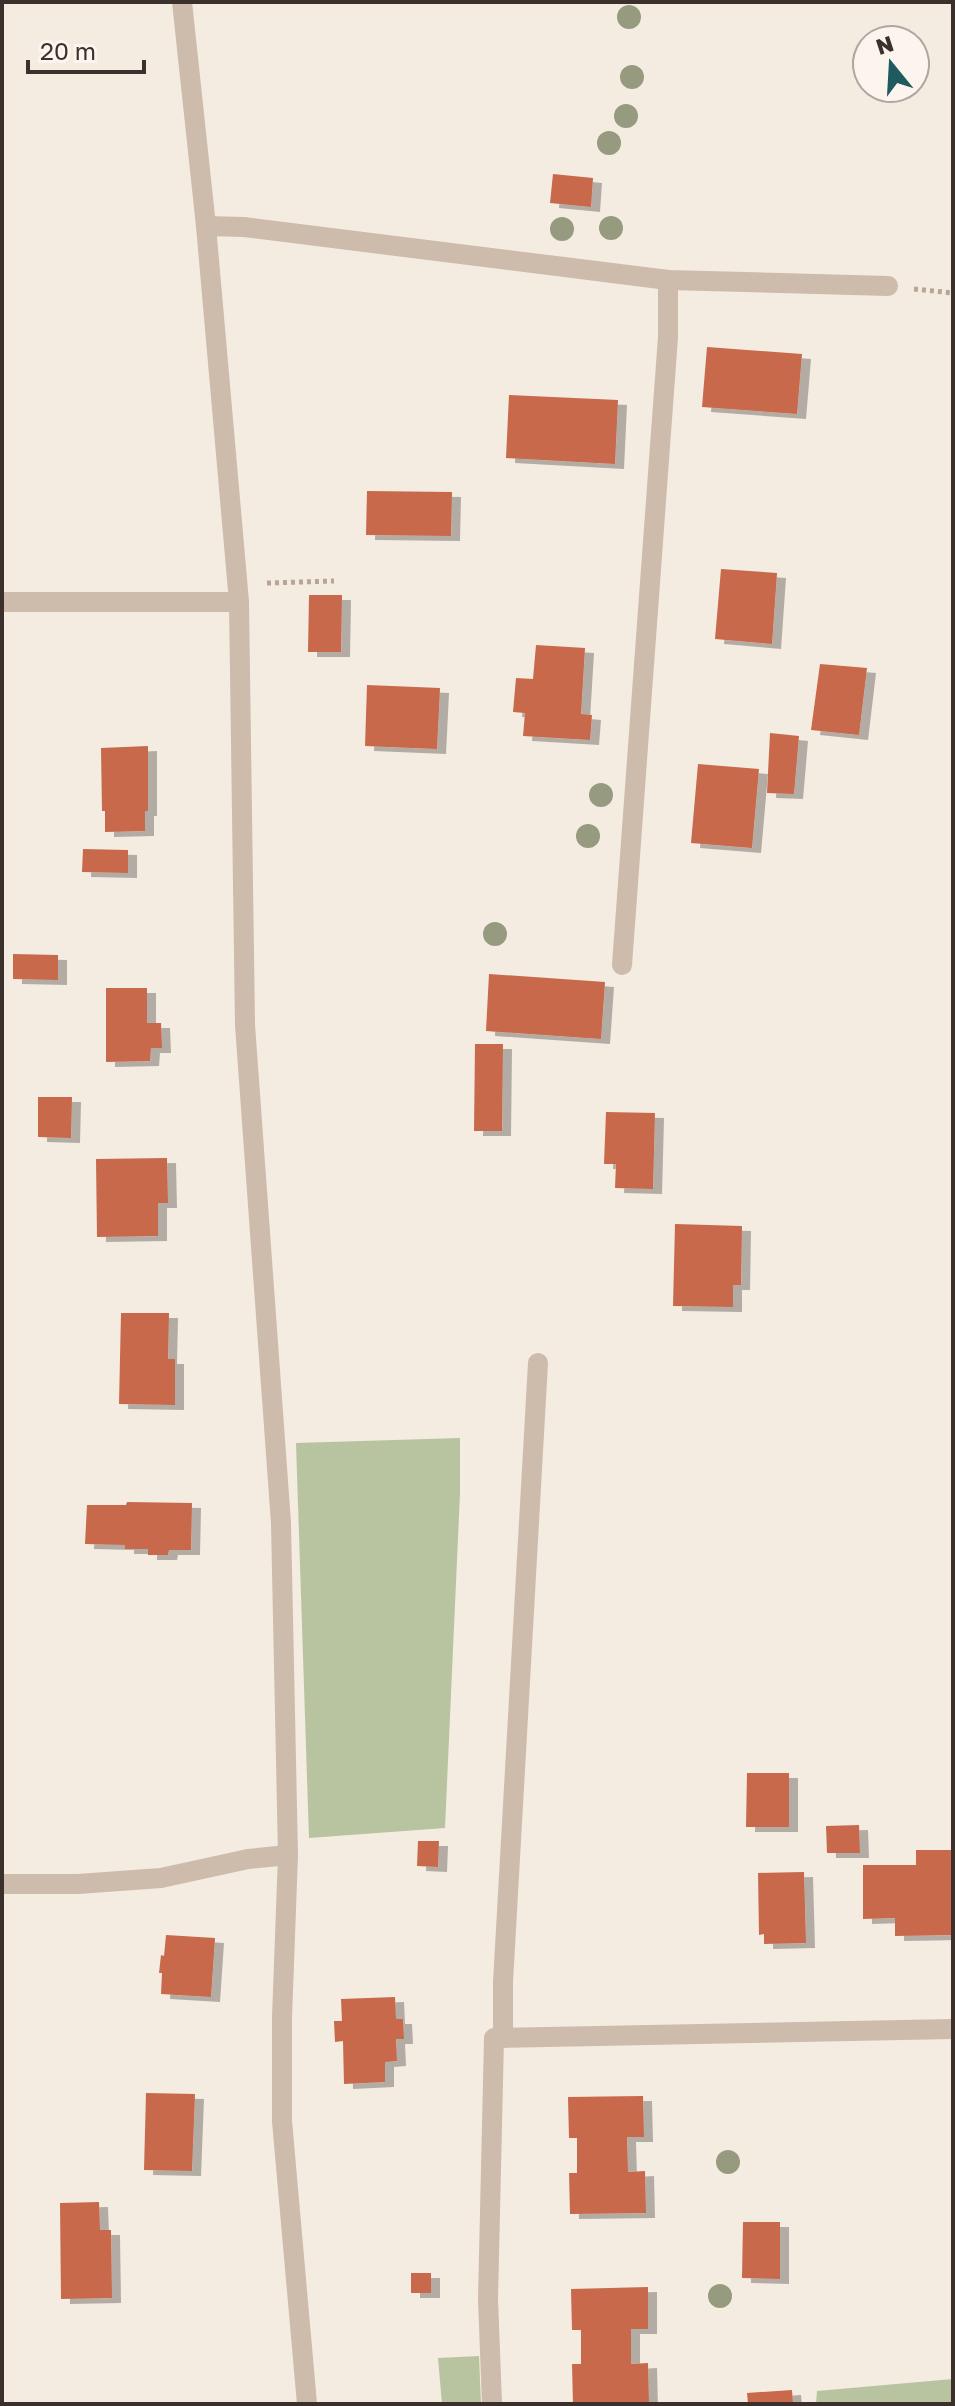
<svg xmlns="http://www.w3.org/2000/svg" width="955" height="2406" font-family="'Golos Text',sans-serif">
<defs>
<filter id="shadow"><feDropShadow dx="9" dy="5" stdDeviation="0" flood-color="#0004"/></filter>
</defs>
<rect width="100%" height="100%" fill="#f4ebe1"/>
<g fill="#b8c4a0">
<path d="M460,1438V1493L445,1828L309,1838L296,1443Z"/>
<path d="M479,2356L481,2404H442L438,2358Z"/>
<path d="M953,2379V2404H816L817,2391Z"/>
</g>
<g fill="#c8694b" filter="url(#shadow)">
<path d="M553,174L593,178L591,207L550,203Z"/>
<path d="M707,347L802,354L797,414L702,407Z"/>
<path d="M509,395L618,400L615,464L506,458Z"/>
<path d="M367,491L452,492L451,536L366,535Z"/>
<path d="M721,569L777,573L772,644L715,639Z"/>
<path d="M309,595H342L341,652H308Z"/>
<path d="M536,645L585,648L581,714L592,715L590,740L523,736L525,713L513,712L516,678L533,679Z"/>
<path d="M820,664L867,668L859,735L811,730Z"/>
<path d="M367,685L440,688L437,749L365,746Z"/>
<path d="M770,733L799,736L794,794L767,793Z"/>
<path d="M148,746V811H145V831L105,832V811H102L101,748Z"/>
<path d="M698,764L759,769L752,848L691,843Z"/>
<path d="M83,849L128,850V873L82,872Z"/>
<path d="M13,954L58,955V980L13,979Z"/>
<path d="M489,974L605,982L601,1039L486,1031Z"/>
<path d="M106,988H147V1023H161L162,1048H151L150,1061L106,1062Z"/>
<path d="M475,1044H503L502,1131H474Z"/>
<path d="M38,1097H72L71,1138L38,1137Z"/>
<path d="M606,1112L655,1113L653,1189L615,1188L616,1164H604Z"/>
<path d="M167,1158L168,1203H158V1236L97,1237L96,1159Z"/>
<path d="M675,1224L742,1226L741,1285H733V1307L673,1306Z"/>
<path d="M121,1313H169L168,1359H175V1405L119,1404Z"/>
<path d="M127,1502L192,1503L191,1550H169L168,1555H148V1549H125V1545L85,1544L87,1505H126Z"/>
<path d="M747,1773H789V1827H746Z"/>
<path d="M859,1825L860,1853H827L826,1826Z"/>
<path d="M418,1841H439L438,1867L417,1866Z"/>
<path d="M916,1850H953L952,1935L895,1936V1918L863,1919V1865H916Z"/>
<path d="M804,1872L806,1943L764,1944V1934L759,1935L758,1873Z"/>
<path d="M166,1935L215,1938L211,1997L161,1994L162,1973H159L161,1955L164,1956Z"/>
<path d="M395,1997L396,2019H403L404,2039H396L397,2061L385,2062V2082L344,2084L343,2041L335,2042L334,2021H342L341,1999Z"/>
<path d="M146,2093L195,2094L192,2171L144,2170Z"/>
<path d="M643,2096L644,2137H627L628,2172L645,2171L646,2213L570,2214L569,2173H577V2138H569L568,2097Z"/>
<path d="M99,2202L100,2230H111L112,2298L61,2299L60,2203Z"/>
<path d="M743,2222H780V2279L742,2278Z"/>
<rect x="411" y="2273" width="20" height="20"/>
<path d="M648,2287V2329H631V2364L648,2363L649,2404H573L572,2364H581V2330H572L571,2289Z"/>
<path d="M792,2390L793,2404H748L747,2393Z"/>
</g>
<g fill="none" stroke-linecap="round" stroke-linejoin="round">
<g stroke="#b9a596" stroke-width="5" stroke-dasharray="4 4" stroke-linecap="butt">
<path d="M914,289L953,293"/>
<path d="M267,583L334,581"/>
</g>
<g stroke="#cdbbac" stroke-width="20">
<path d="M206,226L244,227L668,280L888,286"/>
<path d="M622,965L668,337V280"/>
<path d="M2,1884H78L161,1878L248,1859L288,1855"/>
<path d="M503,2038V1982L538,1363"/>
<path d="M492,2404L488,2299L494,2038L953,2029"/>
</g>
<g stroke="#cdbbac" stroke-width="20">
<path d="M182,2L206,226L239,602L245,1025L281,1523L288,1855L282,2018V2121L307,2404"/>
<path d="M2,602H239"/>
</g>
</g>
<g fill="#969b7f">
<circle cx="629" cy="17" r="12"/>
<circle cx="632" cy="77" r="12"/>
<circle cx="626" cy="116" r="12"/>
<circle cx="609" cy="143" r="12"/>
<circle cx="611" cy="228" r="12"/>
<circle cx="562" cy="229" r="12"/>
<circle cx="601" cy="795" r="12"/>
<circle cx="588" cy="836" r="12"/>
<circle cx="495" cy="934" r="12"/>
<circle cx="728" cy="2162" r="12"/>
<circle cx="720" cy="2296" r="12"/>
</g>
<rect width="955" height="2406" fill="none" stroke="#3b302b" stroke-width="8"/>
<g transform="translate(891 64) rotate(342)"><circle r="38" fill="#fbf5ee" stroke="#aea6a0" stroke-width="2"/>
<path d="M0-6L14 30L0 20L-14 30Z" fill="#1f5a5e"/>
<text y="-12" font-size="22" font-weight="bold" text-anchor="middle" fill="#3b302b">N</text>
</g>
<path d="M28 60v12h116v-12" fill="none" stroke="#3b302b" stroke-width="4"/>
<text x="40" y="60" font-size="24" fill="#3b302b" stroke="#fbf5ee" stroke-width="6" paint-order="stroke">20 m</text>
</svg>
